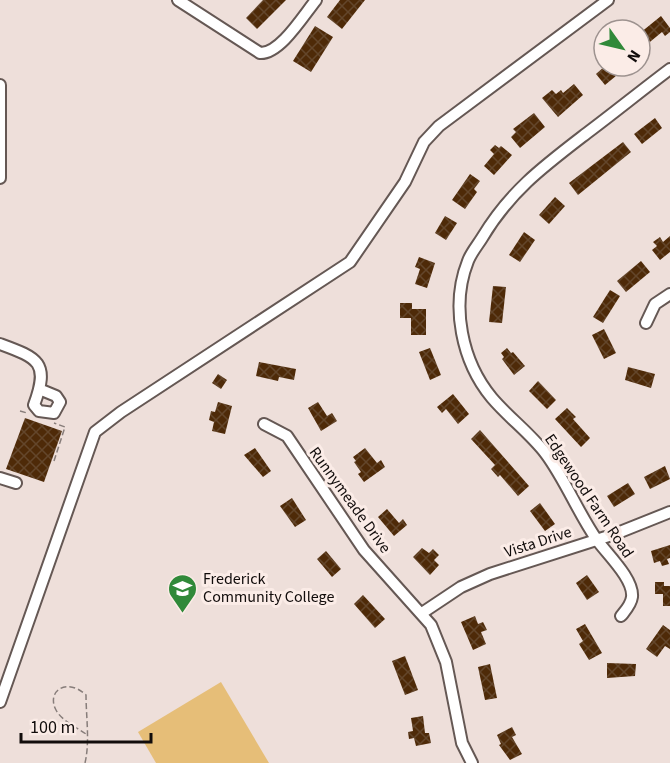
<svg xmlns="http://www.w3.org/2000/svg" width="670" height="763" font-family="'Source Sans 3',sans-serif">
<defs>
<pattern id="building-cross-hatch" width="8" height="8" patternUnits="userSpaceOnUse" patternTransform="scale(1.5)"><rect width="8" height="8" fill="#4e2a08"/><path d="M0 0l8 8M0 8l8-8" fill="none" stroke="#63462b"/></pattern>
</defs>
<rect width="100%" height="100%" fill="#eedfda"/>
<path fill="#e6be78" d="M221,682L269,763H156L138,732Z"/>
<g fill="url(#building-cross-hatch)">
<path d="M263,0H286L257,29L246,18Z"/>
<path d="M340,0H365L342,29L327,17Z"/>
<path d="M661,16L670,28V32L665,36L662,32L645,46L640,40V33Z"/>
<path d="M315,26L333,37L311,72L293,61Z"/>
<path d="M605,66H628L605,85L596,74Z"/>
<path d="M574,84L583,95L558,117L542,98L552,90L556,94L561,90L563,93Z"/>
<path d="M534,113L545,127L520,148L511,137L516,132L513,129Z"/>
<path d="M655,118L662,128L642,144L634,134Z"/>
<path d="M623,142L631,152L578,195L569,183Z"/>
<path d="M495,145L499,148L501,146L512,155L494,175L484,166L494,154L490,150Z"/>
<path d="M470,174L480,181L474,189L477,192L465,209L452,200Z"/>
<path d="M555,197L565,206L549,224L539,215Z"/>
<path d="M445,216L457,223L446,240L435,233Z"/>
<path d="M524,232L535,240L520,262L509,255Z"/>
<path d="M670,236V252L660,260L652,250L657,246L653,242L660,237L663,242Z"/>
<path d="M419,257L435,263L427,288L415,284L420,269L415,267Z"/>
<path d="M641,261L650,272L626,292L617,281Z"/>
<path d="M493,286L506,287L502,323L489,322Z"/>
<path d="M610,290L620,296L603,323L593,317Z"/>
<path d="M400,303H412V309H426V335H411V318H400Z"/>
<path d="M604,329L616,353L604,359L592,335Z"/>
<path d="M430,348L441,375L430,380L419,352Z"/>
<path d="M507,348L511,353L513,352L525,366L514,375L502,359L504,357L501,353Z"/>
<path d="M259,362L296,369L294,380L279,377L278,381L256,376Z"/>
<path d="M628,367L655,374L651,388L625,380Z"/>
<path d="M218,374L227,380L221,389L212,383Z"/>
<path d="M538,381L556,400L547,409L529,391Z"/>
<path d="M453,394L469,414L458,424L446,409L442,413L437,407Z"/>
<path d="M218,402L232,406L225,434L212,431L214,422L209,420L211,411L215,412Z"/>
<path d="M318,402L327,416L332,413L337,421L321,431L308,408Z"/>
<path d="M567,408L576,417L573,419L590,438L581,447L555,419Z"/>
<path d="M25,418L62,431L44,482L6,469Z"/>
<path d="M480,430L529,486L518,496L500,475L498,477L491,469L495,465L471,439Z"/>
<path d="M255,448L271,471L263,477L244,455Z"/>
<path d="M365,448L377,463L381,460L385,467L364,482L358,474L361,472L354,462L356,461L353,457Z"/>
<path d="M665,466L670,479L650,489L644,477Z"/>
<path d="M628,483L635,494L614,507L607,496Z"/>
<path d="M292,498L306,520L295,527L280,506Z"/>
<path d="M540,503L555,524L545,531L530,511Z"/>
<path d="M387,509L399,523L403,519L407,525L394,536L378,517Z"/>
<path d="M670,545V558L667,559L669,564L662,566L660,561L654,563L651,551Z"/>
<path d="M422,548L429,553L433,549L439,555L434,560L439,565L430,575L413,557Z"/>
<path d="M326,551L341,569L332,577L317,559Z"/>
<path d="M587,575L599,592L587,600L576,583Z"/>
<path d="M655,582H664V586H670V606H663V594H655Z"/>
<path d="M363,595L385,619L375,628L354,604Z"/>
<path d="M475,616L478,624L483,622L487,630L481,632L486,644L473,650L461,622Z"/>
<path d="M585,624L602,653L589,660L579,644L583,641L576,629Z"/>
<path d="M663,625L670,630V649L665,646L657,657L646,649Z"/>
<path d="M405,656L418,690L405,695L392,661Z"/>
<path d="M607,663L636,664L635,676L607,678Z"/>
<path d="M490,664L497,698L485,700L478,667Z"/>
<path d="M423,716L425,733H429L431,743L416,746L414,738L409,739L408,732L413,731L411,718Z"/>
<path d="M512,727L516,735L512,737L522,754L510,760L499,745L501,744L497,735Z"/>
</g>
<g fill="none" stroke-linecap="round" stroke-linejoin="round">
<defs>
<g id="minor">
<path d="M178,0L260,53C280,54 303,16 316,0"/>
<path d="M0,85V178"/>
<path d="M646,323L655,304L670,294"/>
<path d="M0,344C38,358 50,362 34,405L39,411L54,413L60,402L56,396L39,389"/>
<path d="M264,424L287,436L364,550L431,625L446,662L462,743L472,763"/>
<path d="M0,478L16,483"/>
<path d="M422,613L461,587L490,574L615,534L670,512"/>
<path d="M621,616C625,611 631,605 632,597C634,579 607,554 597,540C578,513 566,481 546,454C530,433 509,418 492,398C462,362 450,306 468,261C471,253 477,246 482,238C510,191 544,166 587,133C615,112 642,90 670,69"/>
<path d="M0,702L95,432L121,412L350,262L405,182L424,142L439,126L608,0"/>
</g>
</defs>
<use href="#minor" stroke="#655854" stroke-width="14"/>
<g stroke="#877d7a" stroke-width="1.5" stroke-dasharray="6 3" stroke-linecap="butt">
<path d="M20,411L27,413"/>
<path d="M54,461L65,427L54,423"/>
<path d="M85,763C90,742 86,716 86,695C67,677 46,691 56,710C62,721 76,727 86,734"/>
</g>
<use href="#minor" stroke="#fff" stroke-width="10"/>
</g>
<defs>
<symbol id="university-pin" viewBox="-11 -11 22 30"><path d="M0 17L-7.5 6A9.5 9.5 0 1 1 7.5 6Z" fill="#308939" stroke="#fbece7"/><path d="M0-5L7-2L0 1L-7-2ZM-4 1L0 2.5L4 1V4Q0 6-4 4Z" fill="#fff"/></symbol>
</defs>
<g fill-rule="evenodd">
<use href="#university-pin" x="166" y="572" width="33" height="45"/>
</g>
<g text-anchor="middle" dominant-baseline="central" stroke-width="6" stroke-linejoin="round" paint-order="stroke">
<g font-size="16" fill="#110c0b" stroke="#fbece7">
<text transform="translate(589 496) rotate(56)">Edgewood Farm Road</text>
<text transform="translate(350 500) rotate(54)">Runnymeade Drive</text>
<text transform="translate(538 542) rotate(-18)">Vista Drive</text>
</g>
<g font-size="16" fill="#110c0b" stroke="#fbece7" text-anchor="start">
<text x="203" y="579">Frederick<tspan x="203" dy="18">Community College</tspan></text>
</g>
</g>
<g transform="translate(622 48) rotate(124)"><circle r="28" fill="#fbece7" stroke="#9d928f" stroke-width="1.5"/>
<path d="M0-4.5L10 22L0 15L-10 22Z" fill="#308939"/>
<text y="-9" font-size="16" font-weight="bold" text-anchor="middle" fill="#110c0b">N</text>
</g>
<path d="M21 733v9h130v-9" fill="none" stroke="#110c0b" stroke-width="3"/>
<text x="30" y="733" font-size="18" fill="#110c0b" stroke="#fbece7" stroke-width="4.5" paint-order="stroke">100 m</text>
</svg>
